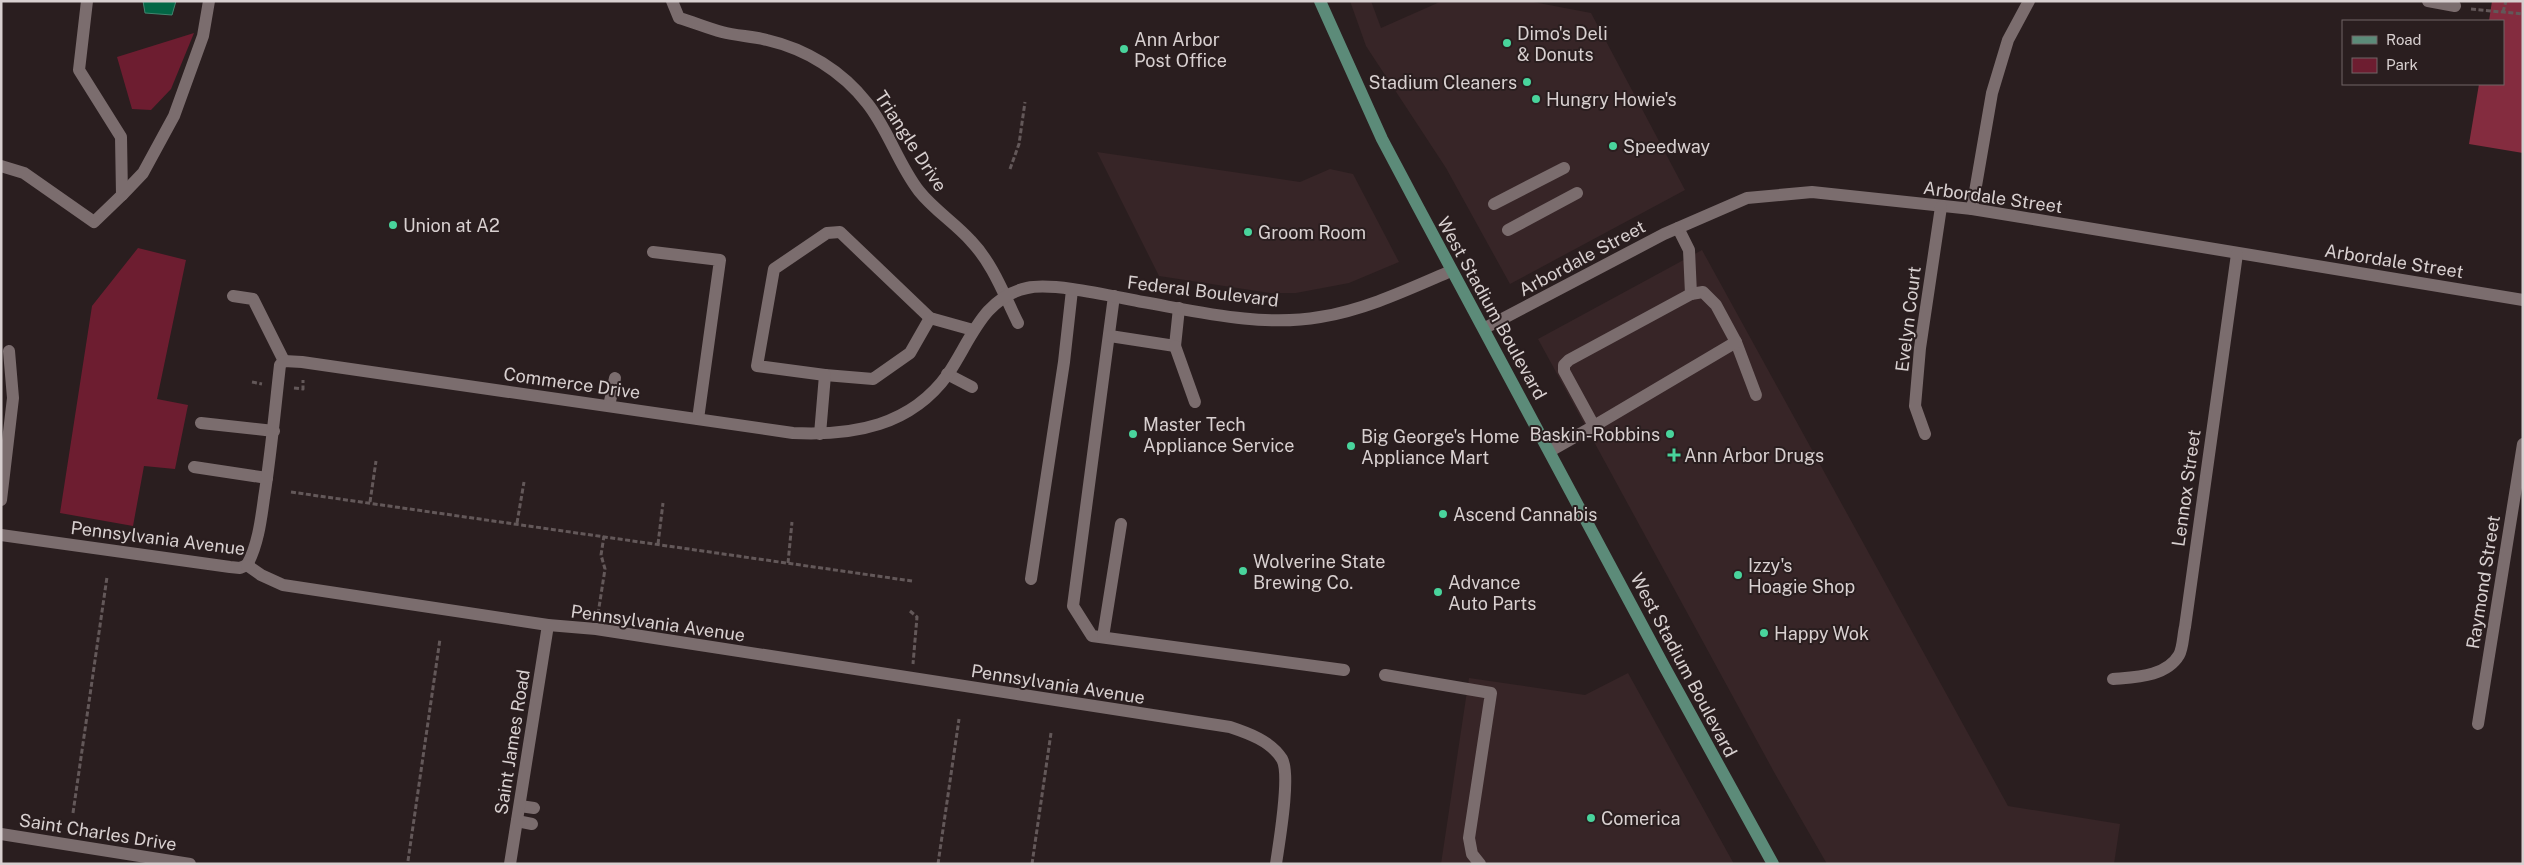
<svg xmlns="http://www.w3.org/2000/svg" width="2524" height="865" font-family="'Public Sans',sans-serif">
<rect width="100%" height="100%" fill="#2a1e1f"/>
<g fill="#372527">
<path d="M1350,1H1371L1381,28L1442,1H1528L1591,13L1685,190L1510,284L1446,168L1366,46Z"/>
<path d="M1097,152L1300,182L1330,169L1353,174L1399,262L1349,283L1296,293H1270L1159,276Z"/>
<path d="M1702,250L2008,806L2120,824L2114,864H1827L1774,772L1538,339Z"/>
<path d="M1628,673L1734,864H1441L1469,678L1585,695Z"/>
</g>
<g fill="#6d1d30">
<path d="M194,33L171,89L151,110L132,109L117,57Z"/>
<path d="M138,248L186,260L157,399L188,405L175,469L144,466L133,526L60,513L92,306Z"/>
</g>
<path fill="#842c3f" d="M2492,1H2523V153L2469,144L2479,84H2503V21H2489Z"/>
<path fill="#026645" stroke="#42866f" d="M143,1H176L172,15L145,13Z"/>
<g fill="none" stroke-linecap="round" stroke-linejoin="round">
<g stroke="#635859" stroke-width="3" stroke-dasharray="5 2.5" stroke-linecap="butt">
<path d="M2471,9L2523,14"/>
<path d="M2503,12L2506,1"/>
<path d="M1010,169L1019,144L1025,102"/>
<path d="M252,382L262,384"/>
<path d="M294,388L303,389V380"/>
<path d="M291,492L912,581"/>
<path d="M370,502L376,461"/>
<path d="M517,523L524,482"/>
<path d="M658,544L663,503"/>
<path d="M788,563L792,522"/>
<path d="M910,611L917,617L913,664"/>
<path d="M598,614L605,569L601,555L604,536"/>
<path d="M73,813L107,577"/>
<path d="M408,861L440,639"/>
<path d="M938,864L959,719"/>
<path d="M1032,864L1051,733"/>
</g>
<g stroke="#7b6d6e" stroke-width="12">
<path d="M672,1L679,18C693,22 707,28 722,32C737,36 752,36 767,40C806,49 842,71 867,103C888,129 898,164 919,191C934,210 955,223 971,241C993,264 1004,295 1018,323"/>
<path d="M1,166L24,173L94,222L122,195L121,137L79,70L87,1"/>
<path d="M122,195L143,173L174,116L203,36L209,1"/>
<path d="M1494,204L1564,168"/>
<path d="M1678,228L1689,250L1691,294"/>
<path d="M1508,230L1577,193"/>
<path d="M653,252L720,260L698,419"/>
<path d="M233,296L253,299L284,361"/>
<path d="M1114,296L1073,606L1092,636L1344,670"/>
<path d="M1110,336L1175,346L1179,308"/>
<path d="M1736,342L1756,395"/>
<path d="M1175,346L1195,402"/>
<path d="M947,374L972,387"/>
<path d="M825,375L873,379L910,353L930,318"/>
<path d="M609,406L615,378"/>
<path d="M201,423L274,431"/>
<path d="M820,434L825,375L757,366L774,269L827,233L840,232L930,318L973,330"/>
<path d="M1550,451L1594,426L1736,342L1716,305L1703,292L1691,294L1569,360L1564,365V371L1594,426"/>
<path d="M194,467L267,478"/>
<path d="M1,500L13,398L9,351"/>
<path d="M1031,579L1064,362L1072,290"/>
<path d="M1103,637L1121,524"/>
<path d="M1385,675L1491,693L1469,838L1472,854L1480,864"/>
<path d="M520,806L534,808"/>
<path d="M517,821L532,824"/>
<path d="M510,864L548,625"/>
</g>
<g stroke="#7b6d6e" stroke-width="12">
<path d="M2428,1L2455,6"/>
<path d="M1972,209L1992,93L2008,40L2029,1"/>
<path d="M1485,328L1664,234L1747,198L1812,192L1972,209L2523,300"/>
<path d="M1925,434L1915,406L1920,348L1941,207"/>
<path d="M1,535L230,567L240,568L247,565"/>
<path d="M247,565C258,545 261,520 264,498C271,454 275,409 280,365L284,361L302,362L793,433C853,436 911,426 948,374C970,342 983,297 1027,288C1054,282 1115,297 1143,302C1200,312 1262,327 1320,317C1365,310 1409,289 1451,271"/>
<path d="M247,565L261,575L283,585L548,625L596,629L1230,727C1248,733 1271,741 1282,759C1291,775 1279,843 1276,864"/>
<path d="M2113,679C2135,677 2166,677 2179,655C2183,648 2183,635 2185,627L2237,254"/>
<path d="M2478,724L2523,444"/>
<path d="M1,834L190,864"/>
</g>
<path stroke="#5c8b79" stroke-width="12" d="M1320,1L1382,139L1417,205L1664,666L1773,864"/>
</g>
<g fill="#49d49c" stroke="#2a1e1f" stroke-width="2">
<circle cx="1507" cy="43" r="5"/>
<circle cx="1124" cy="49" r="5"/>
<circle cx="1527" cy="82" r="5"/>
<circle cx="1536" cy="99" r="5"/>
<circle cx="1613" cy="146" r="5"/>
<circle cx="393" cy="225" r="5"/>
<circle cx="1248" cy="232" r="5"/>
<circle cx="1133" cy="434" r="5"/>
<circle cx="1670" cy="434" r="5"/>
<circle cx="1351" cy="446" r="5"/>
<path d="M1671.5 447.5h5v5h5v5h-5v5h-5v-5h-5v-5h5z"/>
<circle cx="1443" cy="514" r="5"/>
<circle cx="1243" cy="571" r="5"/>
<circle cx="1738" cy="575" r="5"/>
<circle cx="1438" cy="592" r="5"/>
<circle cx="1764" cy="633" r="5"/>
<circle cx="1591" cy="818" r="5"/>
</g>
<g text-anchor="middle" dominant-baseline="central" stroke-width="4" stroke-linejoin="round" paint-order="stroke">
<g font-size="18" fill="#d8d0d0" stroke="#2a1e1f" text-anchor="start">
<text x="1517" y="33">Dimo's Deli<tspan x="1517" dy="21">&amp; Donuts</tspan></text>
<text x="1134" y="39">Ann Arbor<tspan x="1134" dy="21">Post Office</tspan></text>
<text x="1517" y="82" text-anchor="end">Stadium Cleaners</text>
<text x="1546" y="99">Hungry Howie's</text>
<text x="1623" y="146">Speedway</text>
<text x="403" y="225">Union at A2</text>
<text x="1258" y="232">Groom Room</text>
<text x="1143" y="424">Master Tech<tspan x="1143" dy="21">Appliance Service</tspan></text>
<text x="1660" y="434" text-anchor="end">Baskin-Robbins</text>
<text x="1361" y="436">Big George's Home<tspan x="1361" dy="21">Appliance Mart</tspan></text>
<text x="1684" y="455">Ann Arbor Drugs</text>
<text x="1453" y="514">Ascend Cannabis</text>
<text x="1253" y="561">Wolverine State<tspan x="1253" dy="21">Brewing Co.</tspan></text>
<text x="1748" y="565">Izzy's<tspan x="1748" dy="21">Hoagie Shop</tspan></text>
<text x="1448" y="582">Advance<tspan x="1448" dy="21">Auto Parts</tspan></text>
<text x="1774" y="633">Happy Wok</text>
<text x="1601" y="818">Comerica</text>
</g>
<g font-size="18" fill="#d8d0d0" stroke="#2a1e1f">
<text transform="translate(911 141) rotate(57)">Triangle Drive</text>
<text transform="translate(1993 197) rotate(8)">Arbordale Street</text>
<text transform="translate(1582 258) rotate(-28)">Arbordale Street</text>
<text transform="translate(2394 261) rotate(9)">Arbordale Street</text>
<text transform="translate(1203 291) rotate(7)">Federal Boulevard</text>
<text transform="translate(1492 308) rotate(61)">West Stadium Boulevard</text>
<text transform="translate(1908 319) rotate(-83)">Evelyn Court</text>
<text transform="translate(572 383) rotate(8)">Commerce Drive</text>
<text transform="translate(2186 488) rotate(-82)">Lennox Street</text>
<text transform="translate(158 538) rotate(7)">Pennsylvania Avenue</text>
<text transform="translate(2483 582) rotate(-81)">Raymond Street</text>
<text transform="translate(658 623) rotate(8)">Pennsylvania Avenue</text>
<text transform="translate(1684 665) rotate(62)">West Stadium Boulevard</text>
<text transform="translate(1058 684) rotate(9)">Pennsylvania Avenue</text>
<text transform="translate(512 742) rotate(-81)">Saint James Road</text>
<text transform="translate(98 832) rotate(9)">Saint Charles Drive</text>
</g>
</g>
<rect width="2524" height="865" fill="none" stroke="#d8d0d0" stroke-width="5"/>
<rect x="2342" y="20" width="162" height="65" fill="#2a1e1f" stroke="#706566"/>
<rect x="2352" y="36" width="25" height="8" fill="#5c8b79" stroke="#706566"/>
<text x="2386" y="45" font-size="15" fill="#d8d0d0">Road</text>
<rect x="2352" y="58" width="25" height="15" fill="#6d1d30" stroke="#706566"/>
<text x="2386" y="70" font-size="15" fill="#d8d0d0">Park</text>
</svg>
